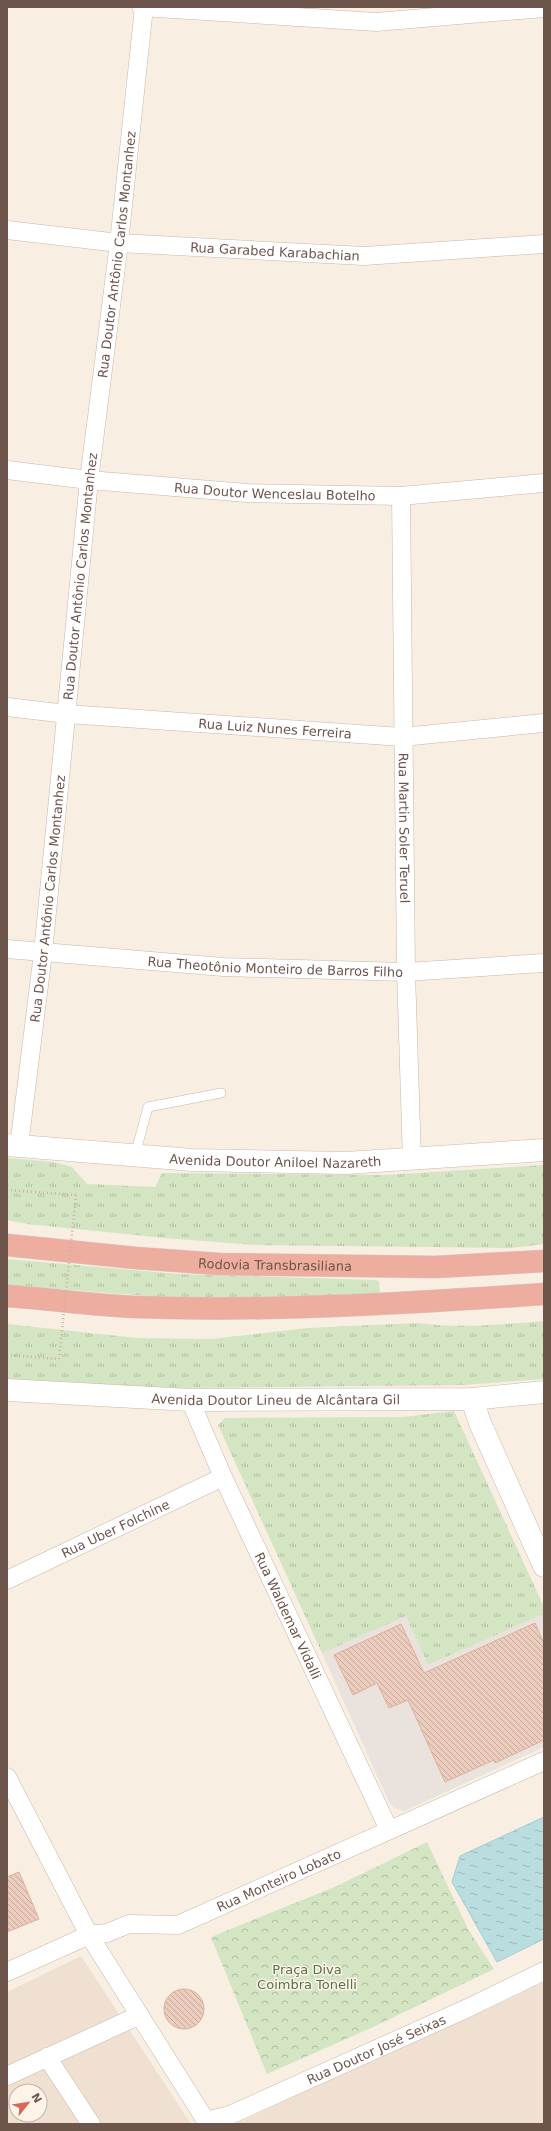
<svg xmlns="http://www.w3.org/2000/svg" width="551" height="2131" font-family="'DejaVu Sans',sans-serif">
<defs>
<pattern id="grass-tufts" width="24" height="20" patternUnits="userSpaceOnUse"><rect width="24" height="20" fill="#d4e5c3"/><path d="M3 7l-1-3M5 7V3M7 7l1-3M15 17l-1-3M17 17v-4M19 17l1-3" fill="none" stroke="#b0bca1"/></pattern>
<pattern id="park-crowns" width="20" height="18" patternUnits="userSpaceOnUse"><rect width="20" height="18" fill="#d4e5c3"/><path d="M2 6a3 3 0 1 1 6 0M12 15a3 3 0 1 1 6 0" fill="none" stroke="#b0bca1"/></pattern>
<pattern id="water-ripples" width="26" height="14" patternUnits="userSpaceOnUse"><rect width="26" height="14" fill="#badee0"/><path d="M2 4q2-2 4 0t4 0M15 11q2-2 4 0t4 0" fill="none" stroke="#9bb7b8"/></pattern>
<pattern id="building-back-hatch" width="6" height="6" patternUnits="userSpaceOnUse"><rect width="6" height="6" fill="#ebccbd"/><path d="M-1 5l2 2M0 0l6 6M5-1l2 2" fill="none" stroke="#c3a89c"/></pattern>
</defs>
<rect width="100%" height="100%" fill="#f9eee2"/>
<g fill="#f0e0d2" fill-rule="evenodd">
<path d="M81,1956L191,2124H7V1992ZM16,2091H40V2115H16Z"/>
<path d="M544,1982V2124H236L364,2063L480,2013Z"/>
</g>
<path fill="#e9e2dd" d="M544,1614V1747L404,1811L395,1808L389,1802L322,1653L406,1615L429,1665Z"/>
<g fill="url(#grass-tufts)">
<path d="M7,1158L54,1162L72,1167L87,1184L155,1187L162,1173L384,1175L544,1165V1244L511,1248L255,1245L165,1238L27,1224L7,1220Z"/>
<path d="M7,1259L179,1274L375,1280L379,1281L380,1294L200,1300L7,1285Z"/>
<path d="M544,1321V1379L463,1385L179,1388L41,1383L7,1380V1324L137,1338L212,1339L307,1328L418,1323C459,1329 503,1324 544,1321Z"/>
<path d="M454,1411L544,1607V1614L428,1665L406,1616L322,1653L218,1425L225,1418L403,1417Z"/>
</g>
<path fill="url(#park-crowns)" d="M427,1842L468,1929L494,1969L371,2028L267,2074L211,1937L337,1886Z"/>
<path fill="url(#water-ripples)" stroke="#a1cdd1" d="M544,1817V1939L497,1962L452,1882L460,1856Z"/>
<g fill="url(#building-back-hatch)" stroke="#dcb19f">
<path d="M535,1623L544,1644V1740L495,1763L494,1760L445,1782L408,1700L389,1708L377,1683L353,1695L334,1655L401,1624L424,1673Z"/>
<path d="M19,1872L39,1919L7,1932V1877Z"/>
<circle cx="184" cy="2009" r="20"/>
</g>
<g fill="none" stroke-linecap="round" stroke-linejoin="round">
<defs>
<path id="lane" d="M135,1155L148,1107L221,1093"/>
<g id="street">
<path d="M141,7L376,22L544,8"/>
<path id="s1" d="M7,230L119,243L364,256L544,244"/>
<path id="s2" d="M7,470L89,480L247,493L401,496L544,483"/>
<path id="s3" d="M401,496L406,972L412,1160"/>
<path id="s4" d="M7,707L67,714L402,737L544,723"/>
<path id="s5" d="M7,949L223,967L406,972L544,963"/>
<path id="s6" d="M19,1146L43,953L89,480L119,243L144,7"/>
<path id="s7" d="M190,1400L223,1477L389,1830"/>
<path id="s8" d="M7,1580L223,1477"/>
<path d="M7,1777L89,1935L208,2124"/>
<path id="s9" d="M7,1972L89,1935L107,1933L129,1924L178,1925L544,1761"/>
<path d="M47,2057L91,2124"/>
<path d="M7,2076L140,2015"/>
<path id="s10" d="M206,2121L230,2115L470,2007L544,1971"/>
</g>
<g id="secondary">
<path id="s11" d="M7,1145L192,1160L346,1163L544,1150"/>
<path id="s12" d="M7,1390L190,1400L472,1399L544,1392"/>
<path d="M472,1399L480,1423L544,1566"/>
</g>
<g id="highway">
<path id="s13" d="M7,1245L136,1258L219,1264L435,1267L544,1261"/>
<path d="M7,1296C50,1299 93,1305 136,1307C273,1312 408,1303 544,1294"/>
</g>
</defs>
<use href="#lane" stroke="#c8b6ab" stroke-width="10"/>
<use href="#street" stroke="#c8b6ab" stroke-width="19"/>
<use href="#secondary" stroke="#cdb7ab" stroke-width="23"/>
<use href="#highway" stroke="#d6cfcd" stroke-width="23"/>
<g stroke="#d0afa1" stroke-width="2.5" stroke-dasharray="1 3" stroke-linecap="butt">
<path d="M7,1190L76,1195"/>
<path d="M7,1355L59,1359"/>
</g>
<use href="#lane" stroke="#fff" stroke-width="9"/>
<use href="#street" stroke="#fff" stroke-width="18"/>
<use href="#secondary" stroke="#fff" stroke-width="22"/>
<use href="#highway" stroke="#edad9f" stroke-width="22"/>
<path stroke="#d0afa1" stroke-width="2.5" stroke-dasharray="1 3" stroke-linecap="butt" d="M59,1359L76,1195"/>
</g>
<g text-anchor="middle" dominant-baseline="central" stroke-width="3" stroke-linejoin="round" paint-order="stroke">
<g font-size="13" fill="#6e554c" stroke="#fdf3e8">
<text stroke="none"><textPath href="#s1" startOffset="269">Rua Garabed Karabachian</textPath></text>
<text stroke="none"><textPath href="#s6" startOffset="897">Rua Doutor Antônio Carlos Montanhez</textPath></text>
<text stroke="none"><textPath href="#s2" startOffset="269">Rua Doutor Wenceslau Botelho</textPath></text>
<text stroke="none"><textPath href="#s6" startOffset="573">Rua Doutor Antônio Carlos Montanhez</textPath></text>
<text stroke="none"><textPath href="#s4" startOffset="269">Rua Luiz Nunes Ferreira</textPath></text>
<text stroke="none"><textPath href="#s3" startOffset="332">Rua Martin Soler Teruel</textPath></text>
<text stroke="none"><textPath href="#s6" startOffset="249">Rua Doutor Antônio Carlos Montanhez</textPath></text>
<text stroke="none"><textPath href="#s5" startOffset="269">Rua Theotônio Monteiro de Barros Filho</textPath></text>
<text stroke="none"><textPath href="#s11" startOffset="269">Avenida Doutor Aniloel Nazareth</textPath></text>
<text stroke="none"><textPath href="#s13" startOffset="269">Rodovia Transbrasiliana</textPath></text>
<text stroke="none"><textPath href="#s12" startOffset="269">Avenida Doutor Lineu de Alcântara Gil</textPath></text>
<text stroke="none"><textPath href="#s8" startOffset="120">Rua Uber Folchine</textPath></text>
<text stroke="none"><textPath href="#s7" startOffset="237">Rua Waldemar Vidalli</textPath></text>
<text stroke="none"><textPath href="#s9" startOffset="291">Rua Monteiro Lobato</textPath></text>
<text stroke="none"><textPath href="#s10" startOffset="185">Rua Doutor José Seixas</textPath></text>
</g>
<g font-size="13" fill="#567345" stroke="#fdf3e8">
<text x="307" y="1969">Praça Diva<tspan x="307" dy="15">Coimbra Tonelli</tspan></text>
</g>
</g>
<rect width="551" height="2131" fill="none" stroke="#6e554c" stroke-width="16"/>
<g transform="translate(28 2103) rotate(60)"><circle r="19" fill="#fdf3e8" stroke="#c4b4aa"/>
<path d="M0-3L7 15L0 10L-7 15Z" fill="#d76654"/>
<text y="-6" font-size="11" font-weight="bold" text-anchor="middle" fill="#6e554c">N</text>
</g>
</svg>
